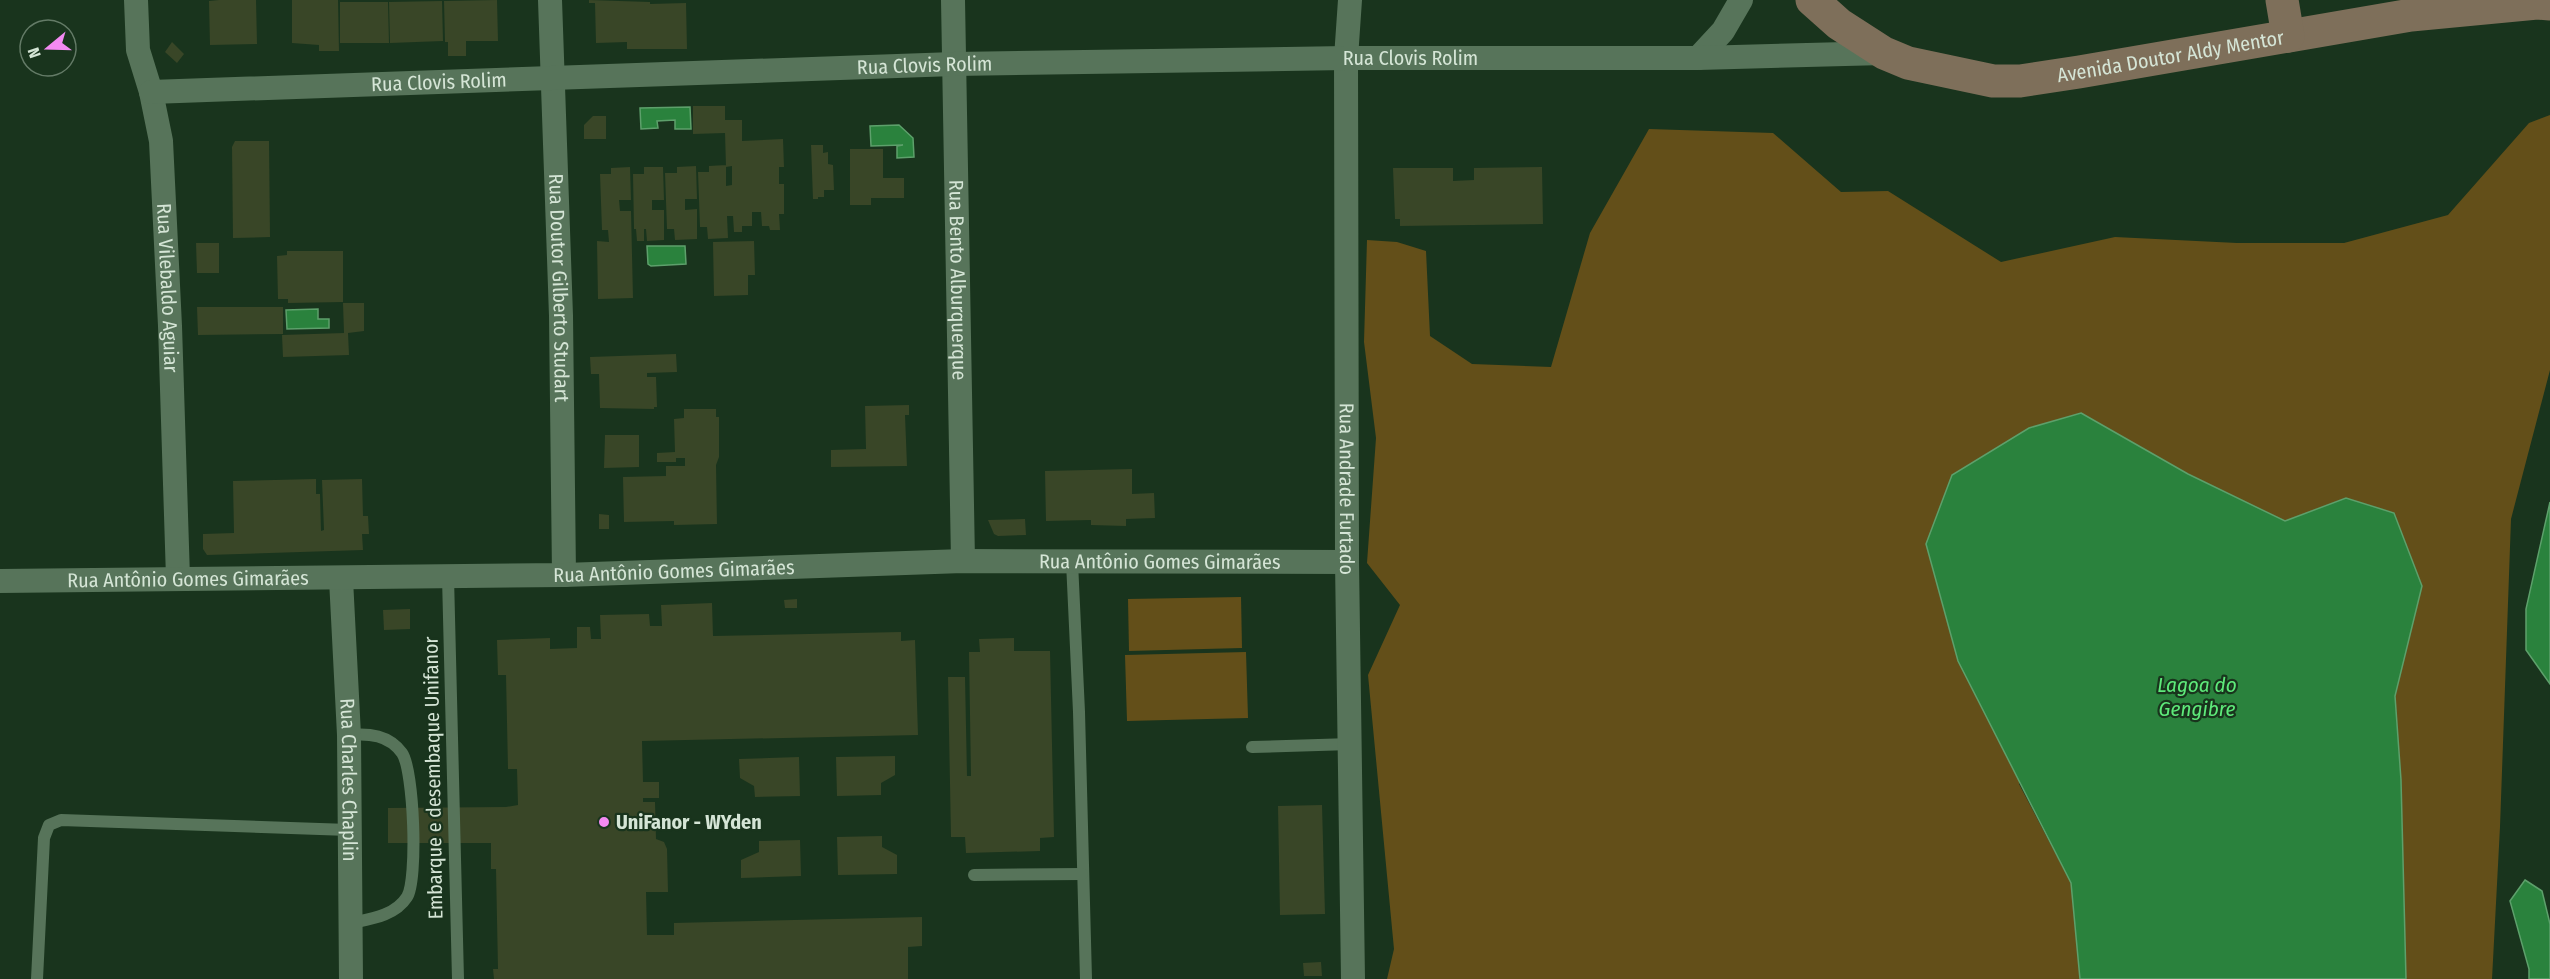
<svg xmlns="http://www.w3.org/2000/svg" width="2550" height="979" font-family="'Fira Sans Condensed',sans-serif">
<rect width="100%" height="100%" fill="#19341d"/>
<g fill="#634f19">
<path d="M2550,115V370L2511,519L2500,827L2492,979H2406L2401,780L2395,696L2422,586L2394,513L2346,498L2285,521L2188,474L2019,784L2071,883L2080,979H1387L1394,949L1368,675L1400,605L1367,563L1376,438L1364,342L1367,240L1397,242L1426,251L1430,336L1472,364L1551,367L1590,233L1649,129L1773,133L1841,192L1888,191L2001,262L2115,237L2237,243H2344L2448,215L2529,123Z"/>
<path d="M1241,597L1242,648L1129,651L1128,599Z"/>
<path d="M1246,652L1248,718L1127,721L1125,655Z"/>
</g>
<g fill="#2a823d" stroke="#5da06b" stroke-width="1.5">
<path d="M690,107L691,129H675V120L657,121L658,128L641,129L640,108Z"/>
<path d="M899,125L913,138L914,157L897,158V146L903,145L871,146L870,126Z"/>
<path d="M647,246H685L686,264L651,266L648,264Z"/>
<path d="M318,309V319H329V328L287,329L286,310Z"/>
<path d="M2081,413L2188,474L2285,521L2346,498L2394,513L2422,586L2395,696L2401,780L2406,979H2080L2071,883L1958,661L1926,544L1952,475L2029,428Z"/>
<path d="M2550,502V684L2526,650V609Z"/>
<path d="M2525,880L2542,891L2550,924V979H2529V969L2510,901Z"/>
</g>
<g fill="#394627">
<path d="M219,0H256L257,44L210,45L209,1Z"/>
<path d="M292,0H338L339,51H319V45L292,43Z"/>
<path d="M497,0L498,41H466V56H448V42H445L444,1Z"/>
<path d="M589,0L650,2V4L686,3L687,49H627V42L596,43L595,3H589Z"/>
<path d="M442,1L443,41L390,43L389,2Z"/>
<path d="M340,2H388L389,43H340Z"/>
<path d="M172,42L184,54L177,63L165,52Z"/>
<path d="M693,106H725V120H742V141L783,139L784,167H779V184H784V214H779L780,230H770L769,226H762L761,212H752V226H742V232H734L733,216H727L728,238L708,239L707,227H700L698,172H709V166L726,165V186L732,185V166L726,167L725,133L693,134Z"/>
<path d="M593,116H606V139H584V125Z"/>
<path d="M235,141H269L270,237L233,238L232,147Z"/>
<path d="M811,145H823V153L828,152V164L833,165L834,190H824V197H818V199H813Z"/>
<path d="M850,149H883V178H904V198H871V205H850Z"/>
<path d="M696,166L697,199H685V210L697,209V239L675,240L674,229H667L665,173H677V167Z"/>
<path d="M630,167L631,200H619L620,211H631L633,298L598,299L597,241L609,242L608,230H602L600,174H611V168Z"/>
<path d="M644,167H663L664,200H652V210H664V240L647,241L646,229H644V241H637L636,229H634L633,174H644Z"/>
<path d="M1542,167L1543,224L1400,226V219H1395L1393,168H1453V181L1474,180V168Z"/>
<path d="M754,241L755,275H748V295L714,296L713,242Z"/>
<path d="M196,243H219V273H197Z"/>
<path d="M287,251H343V302L288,303V299H278L277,256L287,255Z"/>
<path d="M343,303H364V331L348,333L349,355L283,357L282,335L344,333Z"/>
<path d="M197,307H283V334L198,335Z"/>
<path d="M676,354L677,372L647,373V377H656L657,407H654V409L600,408L599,374H591L590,357Z"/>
<path d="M909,405V415H905L907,466L831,467V450L866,449L865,406Z"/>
<path d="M684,409H716V417H719V457L716,465L717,524L674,525V521L624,522L623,477L666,476V466H685V458H676V462H657V453L675,452L674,419L684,418Z"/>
<path d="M605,435H639V467L604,468Z"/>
<path d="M1132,469V494L1154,493L1155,518L1126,519V526L1091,525V520L1046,521L1045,471Z"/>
<path d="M316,479V494H320L321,531L324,530L322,480L362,479L363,516H368L369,534H362L363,550L207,555L203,549V534L234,533L233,481Z"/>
<path d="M599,514L609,515V529H599Z"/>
<path d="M1025,519L1026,535L998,536L994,534L988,520Z"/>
<path d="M797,599V608H785L784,600Z"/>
<path d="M712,603L713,636L901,632V641L915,640L918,735L642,741L643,782H659V798H643V802H655L656,839L664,842L667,849L668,892H646L647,935H674V923L922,917V946L908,947V979H494L493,969H498L496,869H491V843H388V808L506,807L518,805L517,769H508L506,675H498L497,640L550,638V649L577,648V627H590L591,639H601L600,615L649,614L650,626H662L661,605Z"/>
<path d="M410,609V629L384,630L383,610Z"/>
<path d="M1014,638V651H1050L1054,837L1040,838V851L966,853L965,837H951L948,677H965L967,776H971L969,652H980L979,639Z"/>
<path d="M895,756V775L881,783V795L837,796L836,757Z"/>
<path d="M799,757L800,796L755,797L754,786L740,778L739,759Z"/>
<path d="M1322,805L1325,914L1280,915L1278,806Z"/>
<path d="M882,836V847L897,855V874L838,875L837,837Z"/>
<path d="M800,840L801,876L741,878V860L759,852V841Z"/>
<path d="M1321,962L1322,976H1304L1303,963Z"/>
</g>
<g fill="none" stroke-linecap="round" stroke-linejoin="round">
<g stroke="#57745a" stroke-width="12">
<path d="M1072,562L1079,712L1086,979"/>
<path d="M448,577L458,979"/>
<path d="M349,735C369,733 389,735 402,753C414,770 418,880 407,897C395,916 370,919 351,923"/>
<path d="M1252,747L1351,744"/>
<path d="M974,875L1082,874"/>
<path d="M37,979L44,838L49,825L61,820L349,830"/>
</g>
<g stroke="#57745a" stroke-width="24">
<path id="s1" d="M136,0L138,50L151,92L161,141L170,326L178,578"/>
<path id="s2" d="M550,0L561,316L564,575"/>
<path id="s3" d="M953,0L963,561"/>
<path id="s4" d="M1350,0L1346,58L1347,562L1353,979"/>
<path d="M1698,58L1723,31L1741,0"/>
<path id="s5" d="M151,92L954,64L1346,58H1698L1884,53"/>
<path id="s6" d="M341,579L349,735L351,979"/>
<path id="s7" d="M0,581L564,575L963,561L1347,562"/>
</g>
<g stroke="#7e6f5a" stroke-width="33">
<path id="s8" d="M1812,0L1839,24L1884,53L1908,63L1993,81H2020L2079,72L2411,15L2537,3L2550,4"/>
<path d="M2282,0L2288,36"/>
</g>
</g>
<circle fill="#f38af2" stroke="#19341d" stroke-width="2" cx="604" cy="822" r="6"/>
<g text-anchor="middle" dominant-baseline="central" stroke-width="4.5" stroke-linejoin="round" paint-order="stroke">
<g font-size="20" fill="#d5e5d6" stroke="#19341d">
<text stroke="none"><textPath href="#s8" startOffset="382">Avenida Doutor Aldy Mentor</textPath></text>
<text stroke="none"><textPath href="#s5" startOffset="1260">Rua Clovis Rolim</textPath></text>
<text stroke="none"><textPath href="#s5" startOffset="774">Rua Clovis Rolim</textPath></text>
<text stroke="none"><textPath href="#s5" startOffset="288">Rua Clovis Rolim</textPath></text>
<text stroke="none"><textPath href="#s3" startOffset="280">Rua Bento Alburquerque</textPath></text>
<text stroke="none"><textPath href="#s1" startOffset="291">Rua Vilebaldo Aguiar</textPath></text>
<text stroke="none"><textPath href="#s2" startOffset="288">Rua Doutor Gilberto Studart</textPath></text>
<text stroke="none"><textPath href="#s4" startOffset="489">Rua Andrade Furtado</textPath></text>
<text stroke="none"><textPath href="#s7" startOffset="1160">Rua Antônio Gomes Gimarães</textPath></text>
<text stroke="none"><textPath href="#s7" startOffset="674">Rua Antônio Gomes Gimarães</textPath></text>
<text stroke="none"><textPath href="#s7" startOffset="188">Rua Antônio Gomes Gimarães</textPath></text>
<text transform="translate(433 778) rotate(-91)">Embarque e desembaque Unifanor</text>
<text stroke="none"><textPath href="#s6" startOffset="201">Rua Charles Chaplin</textPath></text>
</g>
<g font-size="20" font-weight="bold" fill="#d5e5d6" stroke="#19341d" text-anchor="start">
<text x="616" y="822">UniFanor - WYden</text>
</g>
<g font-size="21" font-style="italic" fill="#5eea7a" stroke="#19341d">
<text x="2197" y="685">Lagoa do<tspan x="2197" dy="24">Gengibre</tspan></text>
</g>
</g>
<g transform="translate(48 48) rotate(251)"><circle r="28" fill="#19341d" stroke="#647b67" stroke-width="1.5"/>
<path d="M0-4.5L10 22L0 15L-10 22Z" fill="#f38af2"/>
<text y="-9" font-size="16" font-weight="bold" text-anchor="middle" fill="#d5e5d6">N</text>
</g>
</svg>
